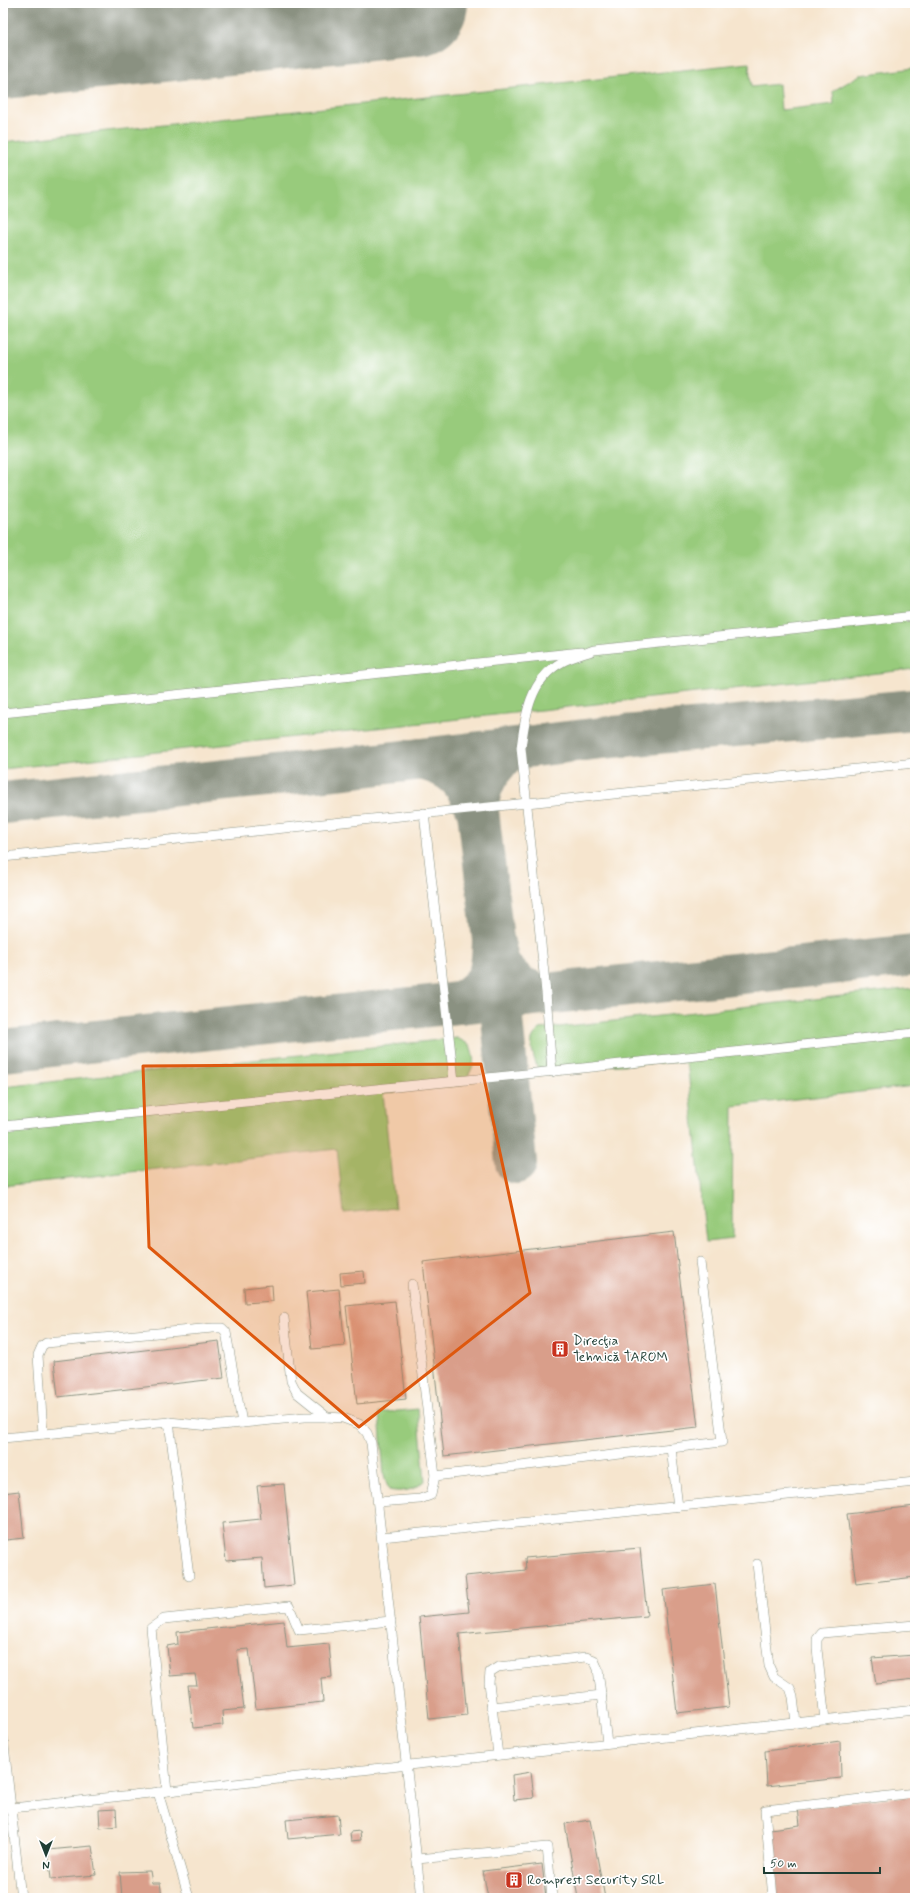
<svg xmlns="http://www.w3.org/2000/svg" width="918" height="1901" font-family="Mynerve,sans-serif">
<rect width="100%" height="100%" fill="#fff"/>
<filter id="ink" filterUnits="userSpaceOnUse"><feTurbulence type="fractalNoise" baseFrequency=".025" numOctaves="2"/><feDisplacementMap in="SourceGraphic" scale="8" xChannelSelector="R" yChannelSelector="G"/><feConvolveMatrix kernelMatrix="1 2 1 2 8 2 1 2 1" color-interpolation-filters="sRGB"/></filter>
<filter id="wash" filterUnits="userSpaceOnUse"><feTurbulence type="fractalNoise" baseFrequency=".012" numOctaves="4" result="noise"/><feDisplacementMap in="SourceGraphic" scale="16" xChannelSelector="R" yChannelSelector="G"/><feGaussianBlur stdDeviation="0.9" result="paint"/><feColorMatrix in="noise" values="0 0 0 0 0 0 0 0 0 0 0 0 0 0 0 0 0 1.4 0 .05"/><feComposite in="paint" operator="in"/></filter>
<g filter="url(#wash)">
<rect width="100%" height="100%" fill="#f6e5ce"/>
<g fill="#98cb7c" stroke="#5c8458">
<path d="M749,63L751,87L779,84L781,110L834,104L833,91L860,75L915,68V669L3,769V142Z"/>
<path d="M915,988V1086L733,1106L732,1239L706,1242L688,1070L685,1064L679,1062L538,1069C535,1061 529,1045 533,1037C534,1034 538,1031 540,1029Z"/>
<path d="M457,1038L470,1045C477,1064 473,1068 462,1085L383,1093L395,1208L344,1213L337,1149L3,1186V1087Z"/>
<path d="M418,1409L425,1481C415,1490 402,1493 389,1490L384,1476L379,1413Z"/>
</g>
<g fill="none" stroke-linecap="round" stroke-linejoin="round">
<g stroke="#8a9181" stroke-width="42">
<path d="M421,759C456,768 464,779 478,811C478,784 491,765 512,749"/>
<path d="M3,803L345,768L602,738L915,710"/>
<path d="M478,811L493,940"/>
<path d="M500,998L516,1163"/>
<path d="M460,1003C491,983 492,975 493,940L500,967L519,986L538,994"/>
<path d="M3,1051L915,955"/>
</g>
<path stroke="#8a9181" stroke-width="104" d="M3,47L416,3"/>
</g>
<g id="blocks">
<g fill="#d99e8a">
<path d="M674,1232L698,1427L444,1456L423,1262Z"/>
<path d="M364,1271L365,1283L341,1285L340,1273Z"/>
<path d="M272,1285L273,1301L245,1303L244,1288Z"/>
<path d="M339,1289L345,1346L312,1349L306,1292Z"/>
<path d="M395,1301L406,1399L357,1404L346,1306Z"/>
<path d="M219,1341L224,1378L58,1397L54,1361Z"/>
<path d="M284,1484L294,1585L264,1588L262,1558L226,1561L222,1523L261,1519L257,1486Z"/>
<path d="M19,1491L24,1538L6,1540L3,1517V1493Z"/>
<path d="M915,1506V1577L856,1584L847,1514Z"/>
<path d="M640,1548L647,1616L459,1634L467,1715L429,1719L419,1617L469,1612L465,1576L526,1570L525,1558Z"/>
<path d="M715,1584L729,1707L677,1713L663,1590Z"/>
<path d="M284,1621L287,1648L329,1644L332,1677L321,1678L323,1702L256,1709L249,1649L237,1650L244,1709L222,1711L223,1725L193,1728L188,1685H197L195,1674L170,1676L167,1646L178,1644L177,1632Z"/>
<path d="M915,1655V1680L876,1684L872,1658Z"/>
<path d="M840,1741L841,1778L767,1786L765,1751Z"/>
<path d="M531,1772L534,1798L514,1800L512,1775Z"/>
<path d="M914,1795L915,1898H777L770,1829L800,1825L798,1807Z"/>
<path d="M116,1809L117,1826L100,1828L99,1810Z"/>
<path d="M338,1815L340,1834L288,1839L286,1820Z"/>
<path d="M590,1820L605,1898H578L565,1824Z"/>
<path d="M360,1831L361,1840L351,1841L350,1832Z"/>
<path d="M92,1846L96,1875L51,1879L48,1850Z"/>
<path d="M542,1864L546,1898H488L483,1871Z"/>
<path d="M150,1871L152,1883H160L162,1896L122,1898L120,1872Z"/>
</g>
</g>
</g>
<g filter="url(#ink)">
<use href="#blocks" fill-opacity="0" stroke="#8a9181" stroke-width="1"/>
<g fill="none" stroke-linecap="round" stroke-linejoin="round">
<defs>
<g id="service">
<path d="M3,713L581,652"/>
<path d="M424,813L454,1081"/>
<path d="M3,857L915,763"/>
<path d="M552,1072L546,993L521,748C525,716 530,679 562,662C572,657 584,654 594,650L915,616"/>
<path d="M3,1126L507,1076L915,1033"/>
<path d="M412,1284L435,1476L722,1442L700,1262"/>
<path d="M284,1318L291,1381L297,1393L327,1417"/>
<path d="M169,1422L189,1576"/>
<path d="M43,1434L38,1355L42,1346L46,1343L213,1328H222L226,1332L242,1423"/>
<path d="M3,1438L169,1422L210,1426L305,1417H327L343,1418L359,1424L367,1433L371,1443L421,1898"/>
<path d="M671,1448L678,1507"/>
<path d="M378,1502L420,1499L431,1495L435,1476"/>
<path d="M382,1537L915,1482"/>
<path d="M757,1564L769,1666L774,1677L790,1688L793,1697L796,1723"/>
<path d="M491,1707L602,1695"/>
<path d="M825,1720L817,1649V1639L822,1633L915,1625"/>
<path d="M3,1736L21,1898"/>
<path d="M498,1755L489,1683L490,1672L498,1667L586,1657L594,1660L598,1669L607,1743"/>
<path d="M167,1791L151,1628L164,1619L289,1606L299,1630L391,1621"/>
<path d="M158,1792L189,1898"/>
<path d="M3,1809L915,1710"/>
<path d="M417,1859L547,1847L552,1898"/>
<path d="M773,1898L765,1810L915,1793"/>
</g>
</defs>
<use href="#service" stroke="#8a9181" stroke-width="10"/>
<use href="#service" stroke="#fff" stroke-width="9"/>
</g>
</g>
<path fill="#de580e" fill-opacity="0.2" stroke="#de580e" stroke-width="3" stroke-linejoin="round" d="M481,1064L530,1293L359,1427L149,1247L143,1066Z"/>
<defs>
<symbol id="building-square" viewBox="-11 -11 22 22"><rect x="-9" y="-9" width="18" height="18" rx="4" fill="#c8321e" stroke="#fff"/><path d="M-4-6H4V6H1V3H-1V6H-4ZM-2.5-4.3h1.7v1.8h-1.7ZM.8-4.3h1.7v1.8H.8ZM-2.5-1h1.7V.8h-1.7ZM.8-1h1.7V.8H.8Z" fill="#fff"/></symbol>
</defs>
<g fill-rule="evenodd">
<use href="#building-square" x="550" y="1339" width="20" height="20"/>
<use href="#building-square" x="504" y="1870" width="20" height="20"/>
</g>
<g text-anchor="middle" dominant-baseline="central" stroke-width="3.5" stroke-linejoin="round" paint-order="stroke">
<g font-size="14" fill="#1f3d34" stroke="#fff" text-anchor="start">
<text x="573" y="1341">Direcţia<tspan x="573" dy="16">Tehnică TAROM</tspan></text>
<text x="527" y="1880">Romprest Security SRL</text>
</g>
</g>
<rect width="918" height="1901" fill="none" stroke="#fff" stroke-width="16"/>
<g transform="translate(46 1855) rotate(180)" stroke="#ffffff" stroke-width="3" paint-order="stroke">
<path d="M0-3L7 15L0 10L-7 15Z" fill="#1f3d34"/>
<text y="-6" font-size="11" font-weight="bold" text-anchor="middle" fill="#1f3d34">N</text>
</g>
<path d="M764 1867v6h116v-6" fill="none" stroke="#1f3d34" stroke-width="2"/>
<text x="770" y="1867" font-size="12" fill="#1f3d34" stroke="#ffffff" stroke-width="3" paint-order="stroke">50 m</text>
</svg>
